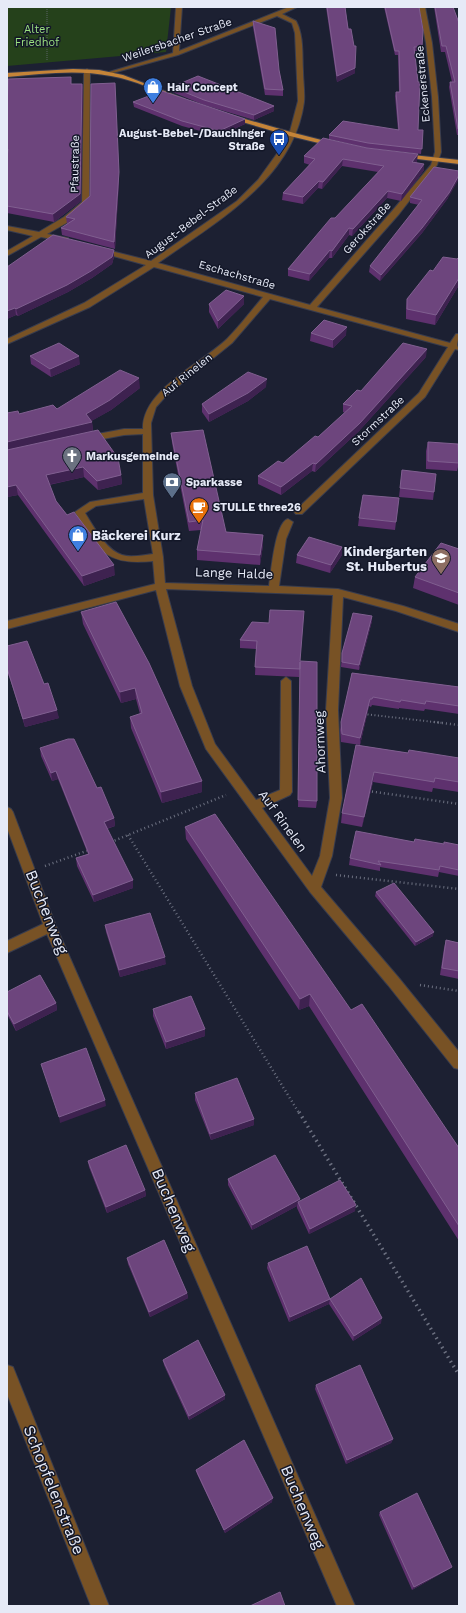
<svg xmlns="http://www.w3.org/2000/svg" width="466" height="1613" font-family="'Work Sans',sans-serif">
<rect width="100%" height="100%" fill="#1c2032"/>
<path fill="#25411b" d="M7,7H171L166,52L7,66Z"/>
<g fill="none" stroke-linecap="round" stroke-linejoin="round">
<defs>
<g id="minor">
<path d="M176,7H182L179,51L289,7H297L282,14L296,21C304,36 302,55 303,71C303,81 305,92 304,102C294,179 216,222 158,263L310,305L393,210L431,165L435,152L432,97L426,43L419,7H425L432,43L438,97L441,152L437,165L399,214L317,307L450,343L456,334H459L457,345L459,350L455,349L425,397L302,514H296L294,512L296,510L419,393L448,347L270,299L232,343L165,397L156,407L151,423L153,495L163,557L165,583L269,586C271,573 275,522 288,519L293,522L286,539L279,586L338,589L403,606L459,624V632L396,611L343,597L338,710L342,798L332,856L321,887L398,977L459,1052V1069L454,1068L388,985L310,892L206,749L180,686L156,590L7,629V621L155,584L153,561C105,566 98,550 75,512L90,502L143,493V434L124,435L87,442L83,439L87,436L124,429H143C142,390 202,363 227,339C240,326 251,311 263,297L154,267L90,307L7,344V339L84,303L146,265L95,251V247L151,261L237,201L258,180L276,155L289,135L298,101L295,33L292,23L277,16L178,55L109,74V72L173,53ZM144,499L153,554C143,555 131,558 122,555C106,550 93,526 85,513L96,506ZM166,589L333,595L326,710L330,798L320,856L312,876L262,808L290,795L292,792L291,681L286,677L281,681L280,790L256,800L215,744L192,686Z"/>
<path d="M87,69L90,71L89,203L70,221L47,234L68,238V242L41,237L7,256V251L33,236L7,230V226L39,232L64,217L82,202L84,71Z"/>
<path d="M7,807L11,809L13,812L56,926L355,1606H337L47,934L7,953V941L43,924L7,828Z"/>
<path d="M7,1365L13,1367L109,1606H91L7,1394Z"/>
</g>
<g id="major">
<path d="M73,69L99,70L123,75L185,99L180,100C157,91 135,80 111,76C76,69 41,74 7,77V73Z"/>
<path d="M231,115L294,133L337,144L338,145L335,147L290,136L229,118V116Z"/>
<path d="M403,154L459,160V164L401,157L400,156Z"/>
</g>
</defs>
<use href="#minor" stroke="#383c4e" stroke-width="2"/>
<use href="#major" stroke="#383c4e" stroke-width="2"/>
<path stroke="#6c7080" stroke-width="1.5" stroke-dasharray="0.5 1.5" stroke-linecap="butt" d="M47,7V60"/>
<path stroke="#6c7080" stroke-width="2" stroke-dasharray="1 2.5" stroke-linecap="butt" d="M364,714L443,723"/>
<g stroke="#6c7080" stroke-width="2.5" stroke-dasharray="1 3" stroke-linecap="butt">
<path d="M434,722L459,725"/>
<path d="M368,791L459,804"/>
<path d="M128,835L299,1113"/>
<path d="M111,842L226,795"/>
<path d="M45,866L89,850"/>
<path d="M336,875L459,889"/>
<path d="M420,985L459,991"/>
</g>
<path stroke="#6c7080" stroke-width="3.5" stroke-dasharray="1.5 4" stroke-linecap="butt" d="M299,1112L459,1375"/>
<use href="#minor" fill="#785225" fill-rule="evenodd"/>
<use href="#major" fill="#c58438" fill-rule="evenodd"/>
</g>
<g fill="#5e316e">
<path d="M326,7H345L355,68V73L337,82Z"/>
<path d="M384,7H419L422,47V51H414L418,130H423L421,154L367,148L329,139V135L398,130L395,96L396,92H399L398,55H395Z"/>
<path d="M434,7H453L459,23V135H457L449,87L450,82H452L445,52H441Z"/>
<path d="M253,21L279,70L283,90V96L265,95L253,27Z"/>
<path d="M71,84H82L83,90L81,201L54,222L7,213V114Z"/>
<path d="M172,87L274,111L254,120L204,105L172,92Z"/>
<path d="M133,102L245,124L219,136L182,126L134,107Z"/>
<path d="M304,156L417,161L416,162L424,170L401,201L387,198L352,236L349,235L332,258H329L309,281L288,276V269L378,172L342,166L322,189L318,188L303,204L282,200L283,193L310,165L304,163Z"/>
<path d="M119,180L115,249L62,235L61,228L67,224L66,217Z"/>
<path d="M410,197L448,198L422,233L380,281L369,272L370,266L419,205L410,203Z"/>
<path d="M114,257L112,264L92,278L68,292L18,316L16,315L7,319V267Z"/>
<path d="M459,257V285L435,325L406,319V309L407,299L433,271L457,259Z"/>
<path d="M244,296V304L218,329L209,312V304Z"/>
<path d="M311,333L346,335L333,348L310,341Z"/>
<path d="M30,356L80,364L51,377L31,364Z"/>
<path d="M426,357L359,431L315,472L312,471L281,495L258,484V476L283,463L318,437L345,413L343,412V404L361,391Z"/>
<path d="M266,387L248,401L209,422L202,412V404Z"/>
<path d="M140,388L111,410L91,421L92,422L93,432L121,475L122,484L98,490L84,477L49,485L56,501L115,575L84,586L18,495L7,497L19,414L57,409Z"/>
<path d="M171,433L226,532L263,535V545L260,565L197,560V550L201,530L189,531L172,443Z"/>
<path d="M428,442L459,463L457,471L426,469V451Z"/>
<path d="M402,470L434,492L433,500L399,497Z"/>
<path d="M359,518L396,522L395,530L358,526Z"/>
<path d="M342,547V555L330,573L296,563L297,555Z"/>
<path d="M459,549V605L413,588L415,577Z"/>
<path d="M81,612L202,781V792L162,803L131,728L130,717L140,714L136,699L121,703L83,624Z"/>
<path d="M372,621L359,670L341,667L342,653Z"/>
<path d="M252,622L300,661L317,801L316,808L298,807L300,669L299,677L255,675L256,649L240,648V640Z"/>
<path d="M7,646L44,684L59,718L25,727L9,676H7Z"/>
<path d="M352,673L459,687V714L425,709L424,711L399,708V709L372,705L371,707L369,706L360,745L341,742L340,730L341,722Z"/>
<path d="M356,745L408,753L459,758V792L433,788L432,792L373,782L362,827L341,823L342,813Z"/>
<path d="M40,748L97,788L114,818L115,826L107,829L133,880V888L94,902L77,866L76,858L88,854L58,779L52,781L41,756Z"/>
<path d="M185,827L351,1010L459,1148V1241L309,1006L299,1010L186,839Z"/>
<path d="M414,842L443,844L459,845V876L439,872L438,877L380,867V871L349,865L350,858Z"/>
<path d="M376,892L433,936L415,946L375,896Z"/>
<path d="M105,925L166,964L120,977L106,932Z"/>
<path d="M446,940L459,943V979L440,975L444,948Z"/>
<path d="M7,992L56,1003L57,1010L16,1031L7,1014Z"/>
<path d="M153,1009L205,1036L166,1049L153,1016Z"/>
<path d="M195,1093L254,1119V1125L211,1140L195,1100Z"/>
<path d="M88,1161L145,1190L146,1196L107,1213L89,1167Z"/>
<path d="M228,1179L300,1199V1201L355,1211L309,1234L297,1208V1206L252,1230L228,1185Z"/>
<path d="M127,1258L187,1293L188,1298L150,1317L128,1264Z"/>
<path d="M268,1263L330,1299L381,1323L353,1341L329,1304L289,1322L267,1268Z"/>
<path d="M163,1360L225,1395V1399L189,1420L164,1365Z"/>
<path d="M316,1385L393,1439L391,1443L346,1464L315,1389Z"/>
<path d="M196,1470L272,1502L225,1533L197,1474Z"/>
<path d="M380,1512L452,1567L449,1569L412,1590L379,1515Z"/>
</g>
<g fill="#3e2250">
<path d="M355,68V73L337,82V76Z"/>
<path d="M82,84L83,90L81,201L54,222L53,214Z"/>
<path d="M115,89L119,180L115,249L114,242Z"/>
<path d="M274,106V111L254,120V115Z"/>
<path d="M245,119V124L219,136V131Z"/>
<path d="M418,154L417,161L412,169V162Z"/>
<path d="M343,159L342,166L322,189L323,182Z"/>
<path d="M424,164V170L401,201L402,194Z"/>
<path d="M459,175V179L448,198L422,233L380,281L381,275Z"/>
<path d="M319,181L318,188L303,204V197Z"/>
<path d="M388,191L387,198L352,236L353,229Z"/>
<path d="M349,228V235L332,258V251Z"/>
<path d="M114,250V257L112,264L92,278L68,292L18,316L16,309Z"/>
<path d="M330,250L329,258L309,281L310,274Z"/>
<path d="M459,278V285L435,325L436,315Z"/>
<path d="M244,296V304L218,329V321Z"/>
<path d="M15,308L16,315L7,319V311Z"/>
<path d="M347,327L346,335L333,348V340Z"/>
<path d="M427,349L426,357L359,431L315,472L316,464Z"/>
<path d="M79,356L80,364L51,377L50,369Z"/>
<path d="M139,378L140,388L111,410L88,423L92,422L93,432L7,452V442L86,414Z"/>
<path d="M267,379L266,387L248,401L209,422V414Z"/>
<path d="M313,463L312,471L281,495V487Z"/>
<path d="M83,467L84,477L47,485L46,475Z"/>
<path d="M121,475L122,484L98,490L97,481Z"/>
<path d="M16,485L18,495L7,497V487Z"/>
<path d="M263,535V545L260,565V555Z"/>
<path d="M342,547V555L330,573L331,565Z"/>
<path d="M114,565L115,575L84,586L82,576Z"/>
<path d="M372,616V621L359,670V665Z"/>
<path d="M7,668L9,676H7Z"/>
<path d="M135,688L136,699L121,703L120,692Z"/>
<path d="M370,699L369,706L360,745V738Z"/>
<path d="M57,710L59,718L25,727L23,719Z"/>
<path d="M56,771L58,779L52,781L51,773Z"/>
<path d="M374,772L373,782L362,827L364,817Z"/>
<path d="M202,781V792L162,803L161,792Z"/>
<path d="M114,818L115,826L105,829L104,822Z"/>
<path d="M133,880V888L94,902L93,895Z"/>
<path d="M434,932L433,936L415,946L416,942Z"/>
<path d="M165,957L166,964L120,977L119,970Z"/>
<path d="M310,994L309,1006L299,1010L300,999Z"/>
<path d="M56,1003L57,1010L16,1031L14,1024Z"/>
<path d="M205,1029V1036L166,1049V1042Z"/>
<path d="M105,1100L106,1106L60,1123L59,1117Z"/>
<path d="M254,1119V1125L211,1140L210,1134Z"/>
<path d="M145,1190L146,1196L107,1213L106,1207Z"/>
<path d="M300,1199V1205L298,1202L297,1206L252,1230V1225Z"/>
<path d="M356,1205L355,1211L309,1234L310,1229Z"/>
<path d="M187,1293L188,1298L150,1317L149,1312Z"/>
<path d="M330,1299L329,1304L289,1322L290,1317Z"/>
<path d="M382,1318L381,1323L353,1341L354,1336Z"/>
<path d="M225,1395V1399L189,1420V1416Z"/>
<path d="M393,1439L391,1443L346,1464L347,1460Z"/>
<path d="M273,1498L272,1502L225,1533L224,1530Z"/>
<path d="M452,1567L449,1569L412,1590L414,1587Z"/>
</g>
<g fill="#6d457d" stroke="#805f90">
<path d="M327,7H345L348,29H351L354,46H356L355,68L337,76Z"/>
<path d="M385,7H419L423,30L422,47H414L418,82H420L418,130H423L422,149L368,143L329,135L343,121L399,130L396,92H400L399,51H395Z"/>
<path d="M435,7H453L459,23V129H458L450,82H455L446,46H442Z"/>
<path d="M253,21L275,28L279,70L283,90L265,89Z"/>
<path d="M198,76L274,106L254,115L204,100L172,87Z"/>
<path d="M71,77V84H82L80,194L53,214L7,206V159L8,149H7V114L8,79Z"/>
<path d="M115,83L119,172L114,242L61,228L75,219L66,217L90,196L91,84Z"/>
<path d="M162,91L245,119L219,131L182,121L133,102Z"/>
<path d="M323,138L367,148L418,154L412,162L424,164L402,194L388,191L353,229L349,228L332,251L330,250L310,274L288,269L331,218H335L384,166L343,159L323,182L319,181L303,197L283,193L315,159L304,156Z"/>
<path d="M434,167L459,171V175L449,193L422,228L381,275L370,266L422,200L410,197Z"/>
<path d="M53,235L114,250L112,257L91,271L67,285L16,309L15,308L7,311V267Z"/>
<path d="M443,257L457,259L459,257V278L436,315L407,309V299L430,270L433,271Z"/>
<path d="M226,290L244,296L218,321L209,304Z"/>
<path d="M324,320L347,327L333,340L311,333Z"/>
<path d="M59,343L79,356L50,369L30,356Z"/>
<path d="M403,343L427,349L360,423L316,464L313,463L281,487L258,476L278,461L283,463L315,436L318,437L352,406L343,404L357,390L361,391Z"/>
<path d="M120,370L139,378L110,400L86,414L92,422L7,442V413L18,411L19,414L53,405L57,409Z"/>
<path d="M248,372L267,379L248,393L209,414L202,404Z"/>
<path d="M98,430L118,458L121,475L97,481L83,467L46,475L56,501L67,515L74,512L114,565L82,576L16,485L7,487V450Z"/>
<path d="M203,430L226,532L263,535L260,555L197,550L203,520L189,522L171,433Z"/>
<path d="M428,442L458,444L459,463L428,461Z"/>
<path d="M402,470L436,474L434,492L400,488Z"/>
<path d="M363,495L399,498L396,522L359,518Z"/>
<path d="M309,537L342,547L331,565L297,555Z"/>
<path d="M441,543L459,549V593L415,577Z"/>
<path d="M116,602L149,663L202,781L161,792L130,717L142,713L135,688L120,692L81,612Z"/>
<path d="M270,610L304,611L300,661L317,662V801L298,800L300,662V669L255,667L257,641L240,640L252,622L269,623Z"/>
<path d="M353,613L372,616L359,665L342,662V653Z"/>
<path d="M27,641L44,684L48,683L57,710L23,719L7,668V646Z"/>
<path d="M352,673L459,687V706L426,701L425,704L401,700L400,702L373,697L372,699H370L360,738L342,734L341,722Z"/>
<path d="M68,739H74L97,788L101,787L114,818L104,822L133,880L93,895L76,858L89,854L56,771L51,773L40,748Z"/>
<path d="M356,745L408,753L409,750L459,758V782L435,778L434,782L374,772L364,817L342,813Z"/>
<path d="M215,814L351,1010L362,1004L459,1148V1226L310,994L300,999L185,827Z"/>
<path d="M356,831L414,842L415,839L444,844V842L459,845V870L440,866L439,870L378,861L381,865L350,858Z"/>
<path d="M394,883L434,932L416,942L376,892Z"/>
<path d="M150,913L165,957L119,970L105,925Z"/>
<path d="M446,940L459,943V971L442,968Z"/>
<path d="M40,975L56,1003L14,1024L7,1011V992Z"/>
<path d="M191,996L205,1029L166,1042L153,1009Z"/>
<path d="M86,1048L105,1100L59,1117L41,1064Z"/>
<path d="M237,1078L254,1119L210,1134L195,1093Z"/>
<path d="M126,1145L145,1190L106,1207L88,1161Z"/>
<path d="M275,1155L300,1199L252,1225L228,1179Z"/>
<path d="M340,1180L356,1205L310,1229L298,1202Z"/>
<path d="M164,1240L187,1293L149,1312L127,1258Z"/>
<path d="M307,1246L330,1299L290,1317L268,1263Z"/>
<path d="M361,1278L382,1318L354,1336L330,1299Z"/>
<path d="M198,1340L225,1395L189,1416L163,1360Z"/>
<path d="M360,1365L393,1439L347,1460L316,1385Z"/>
<path d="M244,1440L273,1498L224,1530L196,1470Z"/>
<path d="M417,1493L452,1567L414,1587L380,1512Z"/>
<path d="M280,1592L285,1606H250Z"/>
</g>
<defs>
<symbol id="shop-pin" viewBox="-11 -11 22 30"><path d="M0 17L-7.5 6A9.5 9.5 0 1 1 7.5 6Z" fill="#3f7fe0" stroke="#131728"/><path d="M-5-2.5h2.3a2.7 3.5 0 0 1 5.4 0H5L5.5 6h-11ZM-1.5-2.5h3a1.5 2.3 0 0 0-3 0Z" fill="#fff"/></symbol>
<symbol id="bus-pin" viewBox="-11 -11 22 30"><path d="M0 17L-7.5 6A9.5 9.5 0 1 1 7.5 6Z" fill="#1a4fb4" stroke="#131728"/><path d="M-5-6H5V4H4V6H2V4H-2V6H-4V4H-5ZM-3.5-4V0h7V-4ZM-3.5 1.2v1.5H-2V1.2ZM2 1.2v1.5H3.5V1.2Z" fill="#fff"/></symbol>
<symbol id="church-pin" viewBox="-11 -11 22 30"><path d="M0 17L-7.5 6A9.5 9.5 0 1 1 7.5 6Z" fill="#6b7280" stroke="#131728"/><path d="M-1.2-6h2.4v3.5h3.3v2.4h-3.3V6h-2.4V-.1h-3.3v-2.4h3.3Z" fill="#fff"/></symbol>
<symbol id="bank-pin" viewBox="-11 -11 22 30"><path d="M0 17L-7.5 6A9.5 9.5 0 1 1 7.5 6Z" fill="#5c6f8a" stroke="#131728"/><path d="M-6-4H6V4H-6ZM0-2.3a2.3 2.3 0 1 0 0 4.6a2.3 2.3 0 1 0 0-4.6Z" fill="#fff"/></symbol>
<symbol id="cafe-pin" viewBox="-11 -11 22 30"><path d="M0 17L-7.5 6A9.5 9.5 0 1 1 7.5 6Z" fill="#e8710a" stroke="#131728"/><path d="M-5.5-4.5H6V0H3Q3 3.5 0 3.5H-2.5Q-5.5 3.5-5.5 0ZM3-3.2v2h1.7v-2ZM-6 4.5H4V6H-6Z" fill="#fff"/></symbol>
<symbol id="school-pin" viewBox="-11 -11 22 30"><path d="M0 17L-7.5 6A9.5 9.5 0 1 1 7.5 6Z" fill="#8d6e63" stroke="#131728"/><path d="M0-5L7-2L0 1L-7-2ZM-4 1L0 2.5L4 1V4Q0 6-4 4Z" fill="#fff"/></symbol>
</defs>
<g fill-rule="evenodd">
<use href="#shop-pin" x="142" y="76" width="22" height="30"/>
<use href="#bus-pin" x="268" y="128" width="22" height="30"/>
<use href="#church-pin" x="61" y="445" width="22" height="30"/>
<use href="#bank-pin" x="161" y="471" width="22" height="30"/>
<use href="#cafe-pin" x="188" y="496" width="22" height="30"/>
<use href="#shop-pin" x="67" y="524" width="22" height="30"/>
<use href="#school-pin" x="430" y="547" width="22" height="30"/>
</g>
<g text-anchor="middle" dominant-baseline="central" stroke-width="3" stroke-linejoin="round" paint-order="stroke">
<g font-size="11" fill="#9be180" stroke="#131728">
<text x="37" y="29">Alter<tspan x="37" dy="13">Friedhof</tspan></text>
</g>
<g font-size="11" fill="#e6eaf7" stroke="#131728">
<text transform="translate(177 40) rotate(-19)">Weilersbacher Straße</text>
<text transform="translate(423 84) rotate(-95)">Eckenerstraße</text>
<text transform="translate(75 164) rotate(-89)">Pfaustraße</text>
<text transform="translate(191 222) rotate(-37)">August-Bebel-Straße</text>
<text transform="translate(367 228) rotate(-48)">Gerokstraße</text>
<text transform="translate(237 275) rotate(16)">Eschachstraße</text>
<text transform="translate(187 375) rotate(-39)">Auf Rinelen</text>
<text transform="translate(378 421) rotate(-43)">Stormstraße</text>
</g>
<g font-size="11" font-weight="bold" fill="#e6eaf7" stroke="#131728" text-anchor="start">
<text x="167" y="87">Hair Concept</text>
<text x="265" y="133" text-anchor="end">August-Bebel-/Dauchinger<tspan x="265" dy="13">Straße</tspan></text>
<text x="86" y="456">Markusgemeinde</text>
<text x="186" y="482">Sparkasse</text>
<text x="213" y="507">STULLE three26</text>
</g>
<g font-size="13" font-weight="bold" fill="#e6eaf7" stroke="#131728" text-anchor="start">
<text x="92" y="535">Bäckerei Kurz</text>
<text x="427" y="551" text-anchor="end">Kindergarten<tspan x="427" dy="15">St. Hubertus</tspan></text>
</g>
<g font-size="13" fill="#e6eaf7" stroke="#131728">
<text transform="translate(234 573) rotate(2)">Lange Halde</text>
<text transform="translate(320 742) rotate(-92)">Ahornweg</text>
<text transform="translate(283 821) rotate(54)">Auf Rinelen</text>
</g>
<g font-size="16" fill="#e6eaf7" stroke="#131728">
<text transform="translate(47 912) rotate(68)">Buchenweg</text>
<text transform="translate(174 1210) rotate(67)">Buchenweg</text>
<text transform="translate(54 1490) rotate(68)">Schopfelenstraße</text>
<text transform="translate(303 1507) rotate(67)">Buchenweg</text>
</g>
</g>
<rect width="466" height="1613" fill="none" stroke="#e6eaf7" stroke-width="16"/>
</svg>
